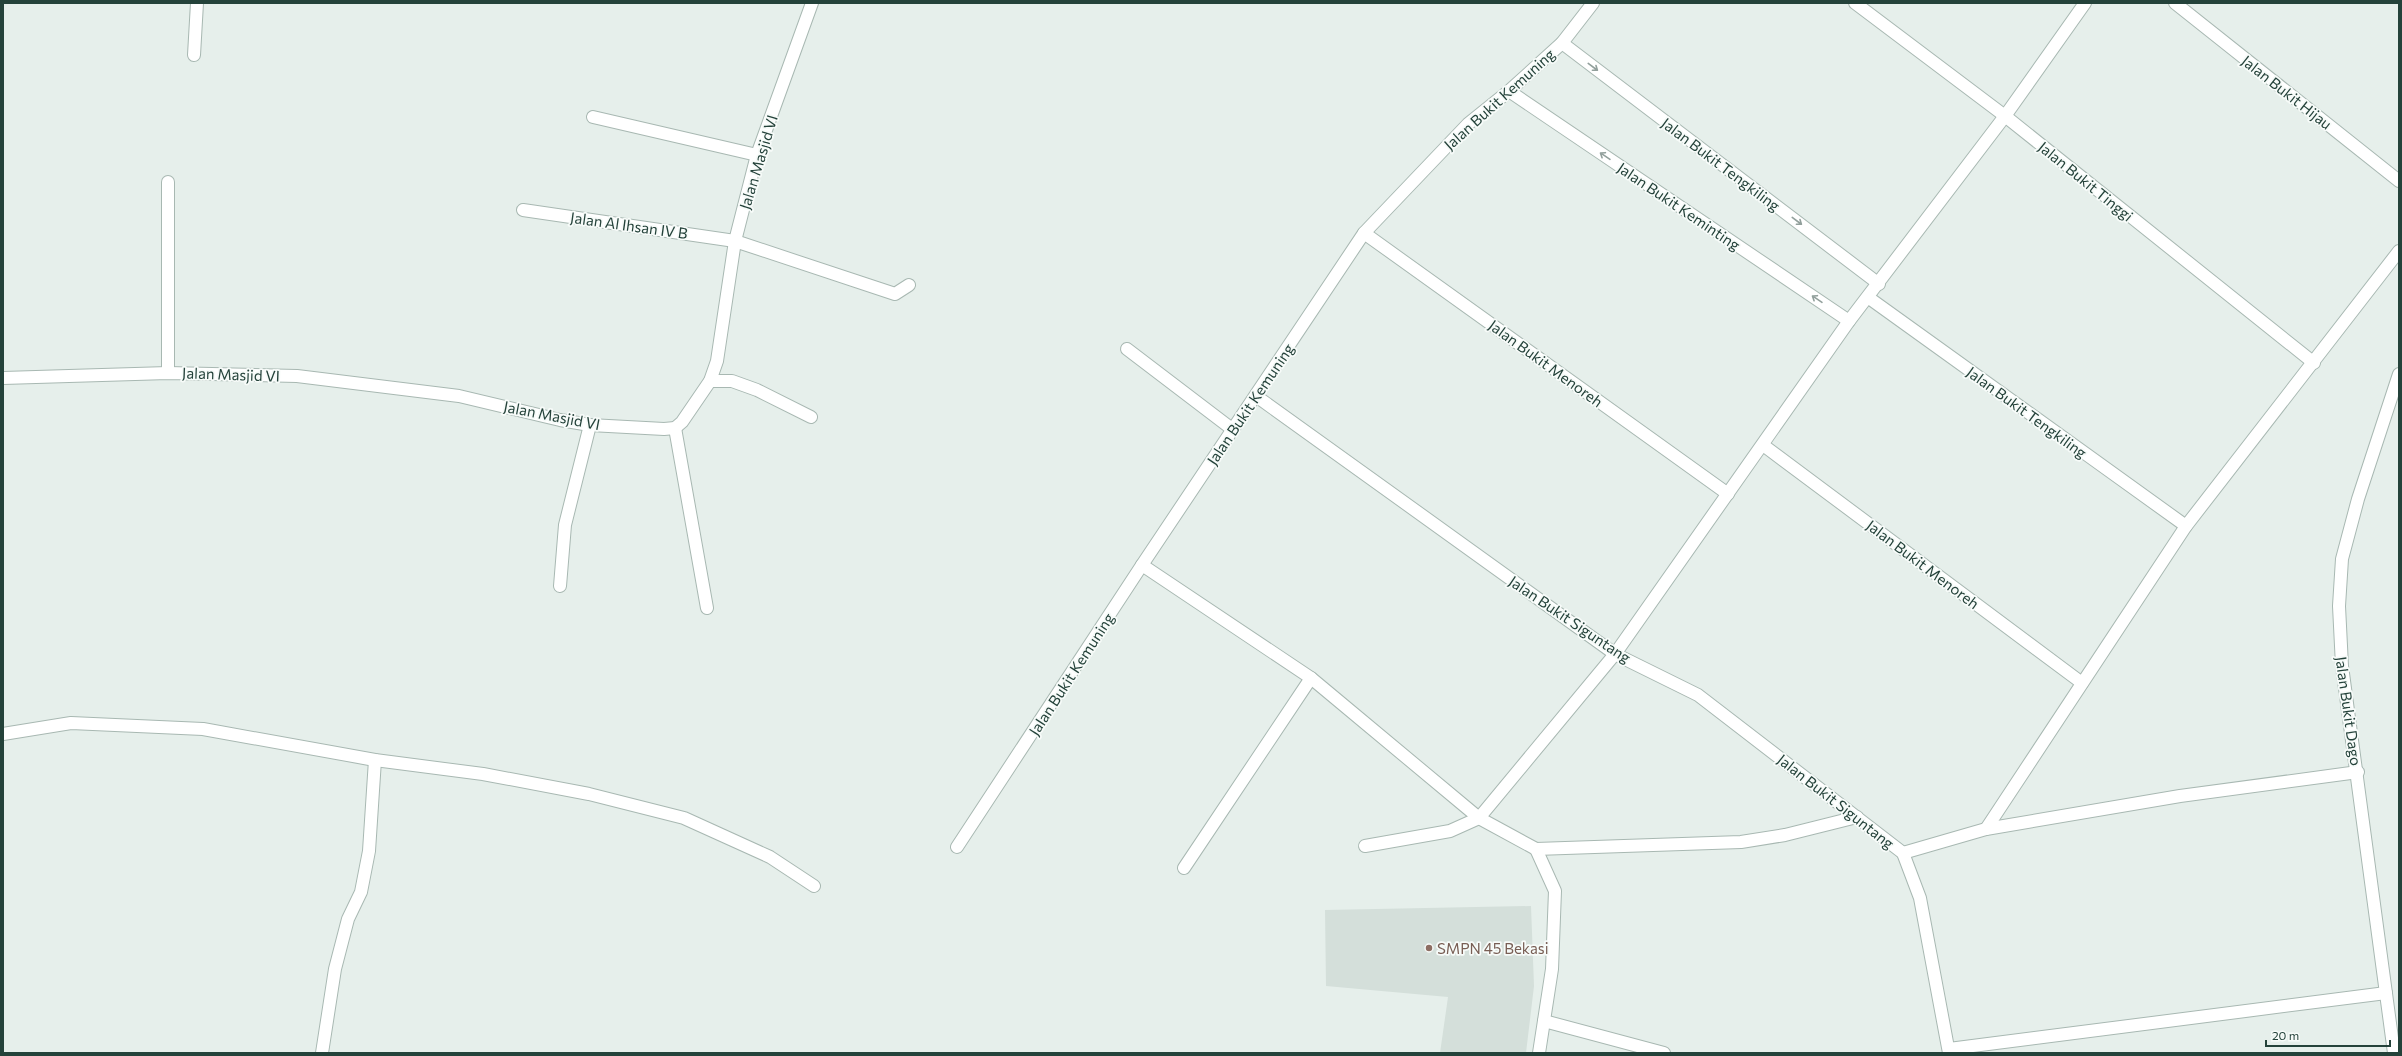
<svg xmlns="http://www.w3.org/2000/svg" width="2402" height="1056" font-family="Commissioner,sans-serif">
<rect width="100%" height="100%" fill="#e6efeb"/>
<path fill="#d4dfda" d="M1531,906L1534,986L1526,1053H1440L1448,997L1326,986L1325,910Z"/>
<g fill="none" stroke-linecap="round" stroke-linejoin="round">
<defs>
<g id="lane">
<path d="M593,117L757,155"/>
<path d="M560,586L565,525L590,425"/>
<path d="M1365,846L1450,831L1479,818"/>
</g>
<g id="street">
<path d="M1855,3L2005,116L2314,363"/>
<path d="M2175,3L2399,181"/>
<path d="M1562,43L1879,284"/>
<path d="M194,55L197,3"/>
<path d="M1509,91L1849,321"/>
<path d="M168,182V373"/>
<path d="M523,210L735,241L895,294L909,285"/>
<path d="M1364,233L1728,494"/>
<path d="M1869,298L2186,526"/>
<path d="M1127,349L1232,429"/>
<path d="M3,378L168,373L297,376L459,396L560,420L590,425L664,429L675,428L682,422L710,381L717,361L735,241L757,155L812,3"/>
<path d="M710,381H732L757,390L811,417"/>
<path d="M1256,396L1615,654L1698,695L1903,853"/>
<path d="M675,428L707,608"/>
<path d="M1763,445L2082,683"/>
<path d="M1142,565L1311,678L1479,818L1536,849L1741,842L1785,835L1857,817"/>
<path d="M3,734L71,723L203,729L375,760L483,774L589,794L684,818L770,857L814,886"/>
<path d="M1479,818L1615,654L1849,321L2005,116L2085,3"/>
<path d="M1986,829L2186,526L2399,251"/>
<path d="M957,847L1142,565L1364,233L1468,124L1509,91L1562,43L1593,3"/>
<path d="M1536,849L1555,891L1552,969L1539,1053"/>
<path d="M1903,853L1986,829L2180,796L2358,772"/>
<path d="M1903,853L1920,898L1949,1053"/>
<path d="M1184,868L1311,678"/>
<path d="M1544,1021L1664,1053"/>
<path d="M1949,1049L2386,993"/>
<path d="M322,1053L335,969L348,919L361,892L369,851L375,760"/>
<path d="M2394,1053L2342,666L2339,606L2342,559L2358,499L2399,374"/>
</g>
</defs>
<use href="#lane" stroke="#a8b8b2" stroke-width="14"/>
<use href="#street" stroke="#a8b8b2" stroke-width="14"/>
<use href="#lane" stroke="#fff" stroke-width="12"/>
<use href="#street" stroke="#fff" stroke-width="12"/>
</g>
<defs><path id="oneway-shaft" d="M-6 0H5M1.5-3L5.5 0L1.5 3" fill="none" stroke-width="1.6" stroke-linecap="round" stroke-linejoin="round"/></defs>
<g stroke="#92a09c">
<use href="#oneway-shaft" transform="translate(1593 67) rotate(37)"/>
<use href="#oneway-shaft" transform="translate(1605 156) rotate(-146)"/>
<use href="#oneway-shaft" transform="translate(1797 221) rotate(37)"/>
<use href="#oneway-shaft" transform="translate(1817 299) rotate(-146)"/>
</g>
<circle fill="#8d6e63" stroke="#f7fbf9" stroke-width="1.5" cx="1429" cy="948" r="4"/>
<g text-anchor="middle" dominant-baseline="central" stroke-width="3.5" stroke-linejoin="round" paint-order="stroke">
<g font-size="15" fill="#24423a" stroke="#f7fbf9">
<text transform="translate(2287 92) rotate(38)">Jalan Bukit Hijau</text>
<text transform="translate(1499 99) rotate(-42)">Jalan Bukit Kemuning</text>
<text transform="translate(758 162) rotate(-73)">Jalan Masjid VI</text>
<text transform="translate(1721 164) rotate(37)">Jalan Bukit Tengkiling</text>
<text transform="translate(2086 181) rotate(39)">Jalan Bukit Tinggi</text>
<text transform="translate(1679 206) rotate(34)">Jalan Bukit Keminting</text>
<text transform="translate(629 225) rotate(8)">Jalan Al Ihsan IV B</text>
<text transform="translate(1546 363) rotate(36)">Jalan Bukit Menoreh</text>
<text transform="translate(231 374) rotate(2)">Jalan Masjid VI</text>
<text transform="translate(1250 404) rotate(-56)">Jalan Bukit Kemuning</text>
<text transform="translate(2027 412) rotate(36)">Jalan Bukit Tengkiling</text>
<text transform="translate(552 415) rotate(11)">Jalan Masjid VI</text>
<text transform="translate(1923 564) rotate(37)">Jalan Bukit Menoreh</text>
<text transform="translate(1570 619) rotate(34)">Jalan Bukit Siguntang</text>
<text transform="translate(1071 674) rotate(-57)">Jalan Bukit Kemuning</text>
<text transform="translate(2349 711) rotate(82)">Jalan Bukit Dago</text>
<text transform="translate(1836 801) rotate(38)">Jalan Bukit Siguntang</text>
</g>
<g font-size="15" fill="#785e54" stroke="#f7fbf9" text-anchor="start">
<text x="1437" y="948">SMPN 45 Bekasi</text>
</g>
</g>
<rect width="2402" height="1056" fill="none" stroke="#24423a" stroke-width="8"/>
<path d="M2266 1040v6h124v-6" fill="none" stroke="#24423a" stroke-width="2"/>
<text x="2272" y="1040" font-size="12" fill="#24423a" stroke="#f7fbf9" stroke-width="3" paint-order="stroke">20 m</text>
</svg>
